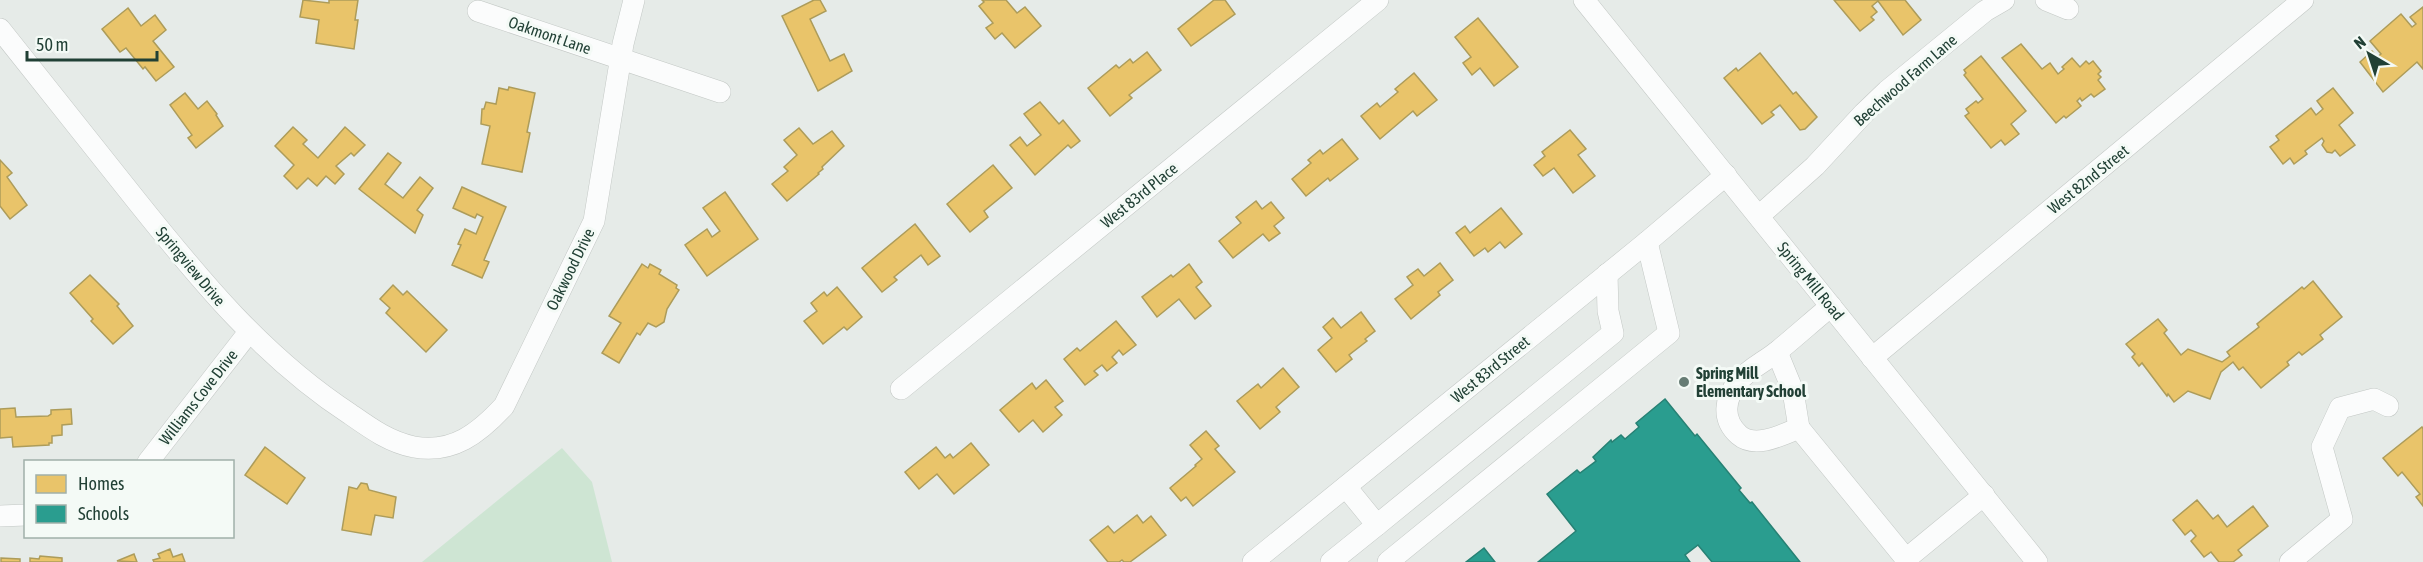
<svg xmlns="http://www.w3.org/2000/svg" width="2423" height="562" font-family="'Asap Condensed',sans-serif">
<rect width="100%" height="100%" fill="#e6ebe8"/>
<path fill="#cee5d3" d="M562,448L592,482L612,562H422Z"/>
<g fill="#e9c46a" stroke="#ad9c5a" stroke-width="1.5">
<path d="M303,0L329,3V0H358L355,20H358L354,49L316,43L319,20L300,17Z"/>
<path d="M814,0H820L826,11L810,19L830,61L844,54L852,71L818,91L782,16Z"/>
<path d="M982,0H1006L1017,13L1025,7L1041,26L1015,48L1002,33L995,39L986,28L993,23L979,6L984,2Z"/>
<path d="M1214,0H1225L1235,14L1191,46L1178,29Z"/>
<path d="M1834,0H1905L1921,20L1903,35L1878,1L1872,6L1877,12L1871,17L1874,20L1860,31Z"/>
<path d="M2423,7V69L2417,62L2383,92L2360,62L2372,51L2377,57L2381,54L2370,41L2401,14L2412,27L2416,24L2410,17Z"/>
<path d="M128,8L141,26L155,15L166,30L153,41L174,67L156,81L145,67L143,69L126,48L120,52L102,29Z"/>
<path d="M1478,18L1518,67L1494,86L1480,68L1472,75L1463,63L1471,57L1455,37Z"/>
<path d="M2021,44L2042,69L2050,63L2058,74L2064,69L2062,67L2072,58L2080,67L2086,61L2089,64L2093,61L2101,71L2098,74L2101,77L2098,80L2105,89L2094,97L2091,94L2082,101L2080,98L2077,101L2081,106L2066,118L2064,116L2056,123L2002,58Z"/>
<path d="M1147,52L1161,70L1129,95L1132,98L1110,116L1088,88L1116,65L1119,68L1130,59L1133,63Z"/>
<path d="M1760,53L1793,94L1796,92L1817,117L1805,129L1800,130L1780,105L1771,112L1774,115L1762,124L1724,78L1736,68L1738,71Z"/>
<path d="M1981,56L2026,111L2011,124L2019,134L2005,145L2001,140L1991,148L1965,116L1969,113L1966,109L1976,101L1978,103L1983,99L1964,75L1966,73L1964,70Z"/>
<path d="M1414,73L1437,100L1417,116L1413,111L1380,139L1361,116L1377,103L1380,107L1398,92L1395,89Z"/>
<path d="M509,87L535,93L527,132L530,133L522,172L482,164L490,126L481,124L482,109H484L486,102L496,104L499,88L508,90Z"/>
<path d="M2333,88L2353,113L2339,125L2355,145L2340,156L2335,150L2332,153L2327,152L2322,145L2324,141L2322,138L2305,151L2307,154L2294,164L2290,158L2283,164L2270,147L2279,140L2276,136L2311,108L2316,115L2323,109L2317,101Z"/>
<path d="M185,93L198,109L207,101L217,114L216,115L223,126L196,148L188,138L192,135L170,105Z"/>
<path d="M1040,102L1059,124L1063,120L1080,141L1071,148L1068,145L1035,175L1010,145L1020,137L1027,146L1041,135L1024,114Z"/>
<path d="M293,127L307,140L303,144L318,158L345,127L365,145L354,156L351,153L336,166L344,174L335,184L326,176L317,186L308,178L297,189L284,176L294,165L275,146Z"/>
<path d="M799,128L813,144L832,131L844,146L822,167L823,169L818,173L819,174L787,201L772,184L788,171L784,167L797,155L784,140Z"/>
<path d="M1570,130L1586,149L1578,155L1595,176L1573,193L1554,168L1543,176L1534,165L1545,156L1542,152Z"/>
<path d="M1342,139L1358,159L1330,181L1328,178L1306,196L1292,179L1311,163L1308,160L1320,150L1323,154Z"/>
<path d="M388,153L401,163L385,184L403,198L420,177L433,188L417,210L423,215L415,233L359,189Z"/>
<path d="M0,160L12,173L7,177L27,205L10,219L0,206Z"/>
<path d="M993,165L1012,188L984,211L988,217L970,232L947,204Z"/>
<path d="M462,187L506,207L484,260L489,262L482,278L452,265L461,245L458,244L465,229L476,234L483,217L477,214L475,218L453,208Z"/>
<path d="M725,192L758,239L707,276L685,245L707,229L712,237L720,231L703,208Z"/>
<path d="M1256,201L1262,209L1271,202L1284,218L1274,226L1280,233L1269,241L1263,234L1233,258L1219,241L1241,223L1236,217Z"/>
<path d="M1501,208L1522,234L1505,248L1500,242L1488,252L1485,248L1474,256L1456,233L1465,226L1470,233Z"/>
<path d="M915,224L940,256L928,265L921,255L894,277L897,280L882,292L862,268Z"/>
<path d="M1440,263L1453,280L1438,292L1440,295L1411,319L1395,299L1413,285L1407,277L1418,269L1424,276Z"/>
<path d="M642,264L648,268L650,264L661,270L659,274L677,285L676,288L679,290L667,309L664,322L656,327L648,323L640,335L637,333L619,363L602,353L621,323L609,316Z"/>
<path d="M1189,264L1202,282L1196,287L1211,306L1195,319L1179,299L1157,317L1142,297L1171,275L1173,277Z"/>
<path d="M90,275L119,304L117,306L133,326L113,344L91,321L93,319L70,293Z"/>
<path d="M2313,281L2342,317L2320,335L2323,339L2302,355L2299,352L2287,362L2289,365L2261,388L2243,367L2239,370L2233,362L2221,372L2210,399L2188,391L2174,402L2168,394L2167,396L2142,363L2139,366L2132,357L2135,354L2126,344L2158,319L2167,330L2164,333L2181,355L2188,349L2222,362L2230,356L2227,352L2259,327L2257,324L2302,287L2304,289Z"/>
<path d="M393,285L403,295L407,291L447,330L426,352L386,313L390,308L380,299Z"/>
<path d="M837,287L862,317L847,330L844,327L823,344L804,321L817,311L811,303L824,292L827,296Z"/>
<path d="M1361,312L1375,331L1365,339L1367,341L1349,355L1352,359L1336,372L1318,350L1332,338L1323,327L1333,318L1341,328Z"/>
<path d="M1116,321L1136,345L1123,355L1119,350L1112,357L1117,363L1107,371L1102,365L1094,371L1098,375L1085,385L1064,359L1077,348L1080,351Z"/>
<path d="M1283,368L1299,387L1276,407L1280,412L1260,429L1237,401L1258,384L1261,388Z"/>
<path d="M1046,380L1063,401L1055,407L1062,415L1043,432L1033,420L1019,432L1000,410L1032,383L1036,389Z"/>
<path d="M15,408L16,417L48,416L51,414V410L71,409L72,424L62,425V435L52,436V443H49V445L13,447L12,437L0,438V409Z"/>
<path d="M2422,427L2423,429V506L2416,497L2420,494L2402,472L2398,476L2383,458Z"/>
<path d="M1206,431L1219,446L1215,449L1235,472L1193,506L1186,497L1181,501L1170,488L1196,466L1195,465L1202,459L1190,445Z"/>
<path d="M971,443L989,465L954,494L937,474L919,489L905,472L936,447L945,458L950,454L953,458Z"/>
<path d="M265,447L305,478L287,504L245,475Z"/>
<path d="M361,483L367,484L369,490L396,497L393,518L375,515L371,535L342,530L349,487L357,489Z"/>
<path d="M2197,500L2213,519L2218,515L2227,527L2253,506L2268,526L2238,550L2242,555L2233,562H2219L2211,552L2204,557L2191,541L2196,536L2191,530L2185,535L2173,520Z"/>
<path d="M1137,515L1143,523L1151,516L1166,535L1130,562H1124L1122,560L1119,562H1108L1090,540L1108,526L1114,533Z"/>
<path d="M170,549L173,557L182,554L185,562H154L153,560L160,558L158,554Z"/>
<path d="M134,554L137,562L117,561Z"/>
<path d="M40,556L62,558V562H30V558L39,559Z"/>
<path d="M1,558L20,559V562H1Z"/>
</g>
<g fill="#2a9d8f" stroke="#278174" stroke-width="1.5">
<path d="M1665,399L1695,436L1697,434L1741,488L1739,490L1750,503L1752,502L1800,562H1712L1698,545L1685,555L1690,562H1538L1576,531L1547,494L1577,470L1580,473L1596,461L1593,457L1611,440L1612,442L1621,435L1625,439L1639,427L1636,423Z"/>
<path d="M1484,548L1495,562H1466Z"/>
</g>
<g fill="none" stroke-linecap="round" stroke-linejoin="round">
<defs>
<g id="minor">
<path d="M1584,0L2037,562"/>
<path d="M2046,0L2068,9"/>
<path d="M478,11L720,92"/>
<path d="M0,29C45,86 91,143 136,200C200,280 263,357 350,414C370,428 389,442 414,447C453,454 479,433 504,406L594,221L623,44L634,0"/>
<path d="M1759,216L1815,166L1864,113L1887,91L1985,11L2004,0"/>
<path d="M1831,306C1813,321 1796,336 1778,351C1766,361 1748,369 1738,382C1725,398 1721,419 1739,435C1755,449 1782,435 1799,428L1906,559L1984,495"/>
<path d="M1777,352L1793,391L1799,428"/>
<path d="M1872,358L2303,0"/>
<path d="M901,389L1378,0"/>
<path d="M148,462L249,332"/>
<path d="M1346,487L1377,525L1613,333L1608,311L1607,274"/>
<path d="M0,516L26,515"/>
<path d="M1253,562L1647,242L1726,175"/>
<path d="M1331,562L1377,525"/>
<path d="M1388,562L1669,333L1647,242"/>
<path d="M2290,562L2342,519L2322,447L2340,408L2374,399L2388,406"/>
</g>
</defs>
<use href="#minor" stroke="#c3c8c5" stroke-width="22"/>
<use href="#minor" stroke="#fbfcfc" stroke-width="21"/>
</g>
<circle fill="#667c74" stroke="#f4faf6" stroke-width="2" cx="1684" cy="382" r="6"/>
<g text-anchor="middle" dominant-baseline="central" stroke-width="6" stroke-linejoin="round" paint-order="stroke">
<g font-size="16" fill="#214035" stroke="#f4faf6">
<text transform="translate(550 35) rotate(19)">Oakmont Lane</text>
<text transform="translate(1905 80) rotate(-41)">Beechwood Farm Lane</text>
<text transform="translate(2088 179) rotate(-39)">West 82nd Street</text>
<text transform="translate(1139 195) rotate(-39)">West 83rd Place</text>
<text transform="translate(191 266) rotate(50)">Springview Drive</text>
<text transform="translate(570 269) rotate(-64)">Oakwood Drive</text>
<text transform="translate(1811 281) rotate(51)">Spring Mill Road</text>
<text transform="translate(1490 369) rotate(-39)">West 83rd Street</text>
<text transform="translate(198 397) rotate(-52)">Williams Cove Drive</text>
</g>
<g font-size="16" font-weight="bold" fill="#214035" stroke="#f4faf6" text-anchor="start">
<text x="1696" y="373">Spring Mill<tspan x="1696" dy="18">Elementary School</tspan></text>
</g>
</g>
<rect x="24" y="460" width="210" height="78" fill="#f4faf6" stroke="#a0b0a9" stroke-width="1.5"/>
<rect x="36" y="475" width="30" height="18" fill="#e9c46a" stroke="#a0b0a9" stroke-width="1.5"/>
<text x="78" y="490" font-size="18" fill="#214035">Homes</text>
<rect x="36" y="505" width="30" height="18" fill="#2a9d8f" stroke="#a0b0a9" stroke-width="1.5"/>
<text x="78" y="520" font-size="18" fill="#214035">Schools</text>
<g transform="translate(2369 54) rotate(321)" stroke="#f4faf6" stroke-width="4.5" paint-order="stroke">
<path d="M0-4.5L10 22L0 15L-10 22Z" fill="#214035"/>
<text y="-9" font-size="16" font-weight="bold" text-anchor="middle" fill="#214035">N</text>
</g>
<path d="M27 51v9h130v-9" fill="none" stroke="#214035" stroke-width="3"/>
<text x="36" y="51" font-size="18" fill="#214035" stroke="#f4faf6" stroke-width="4.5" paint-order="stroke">50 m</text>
</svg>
